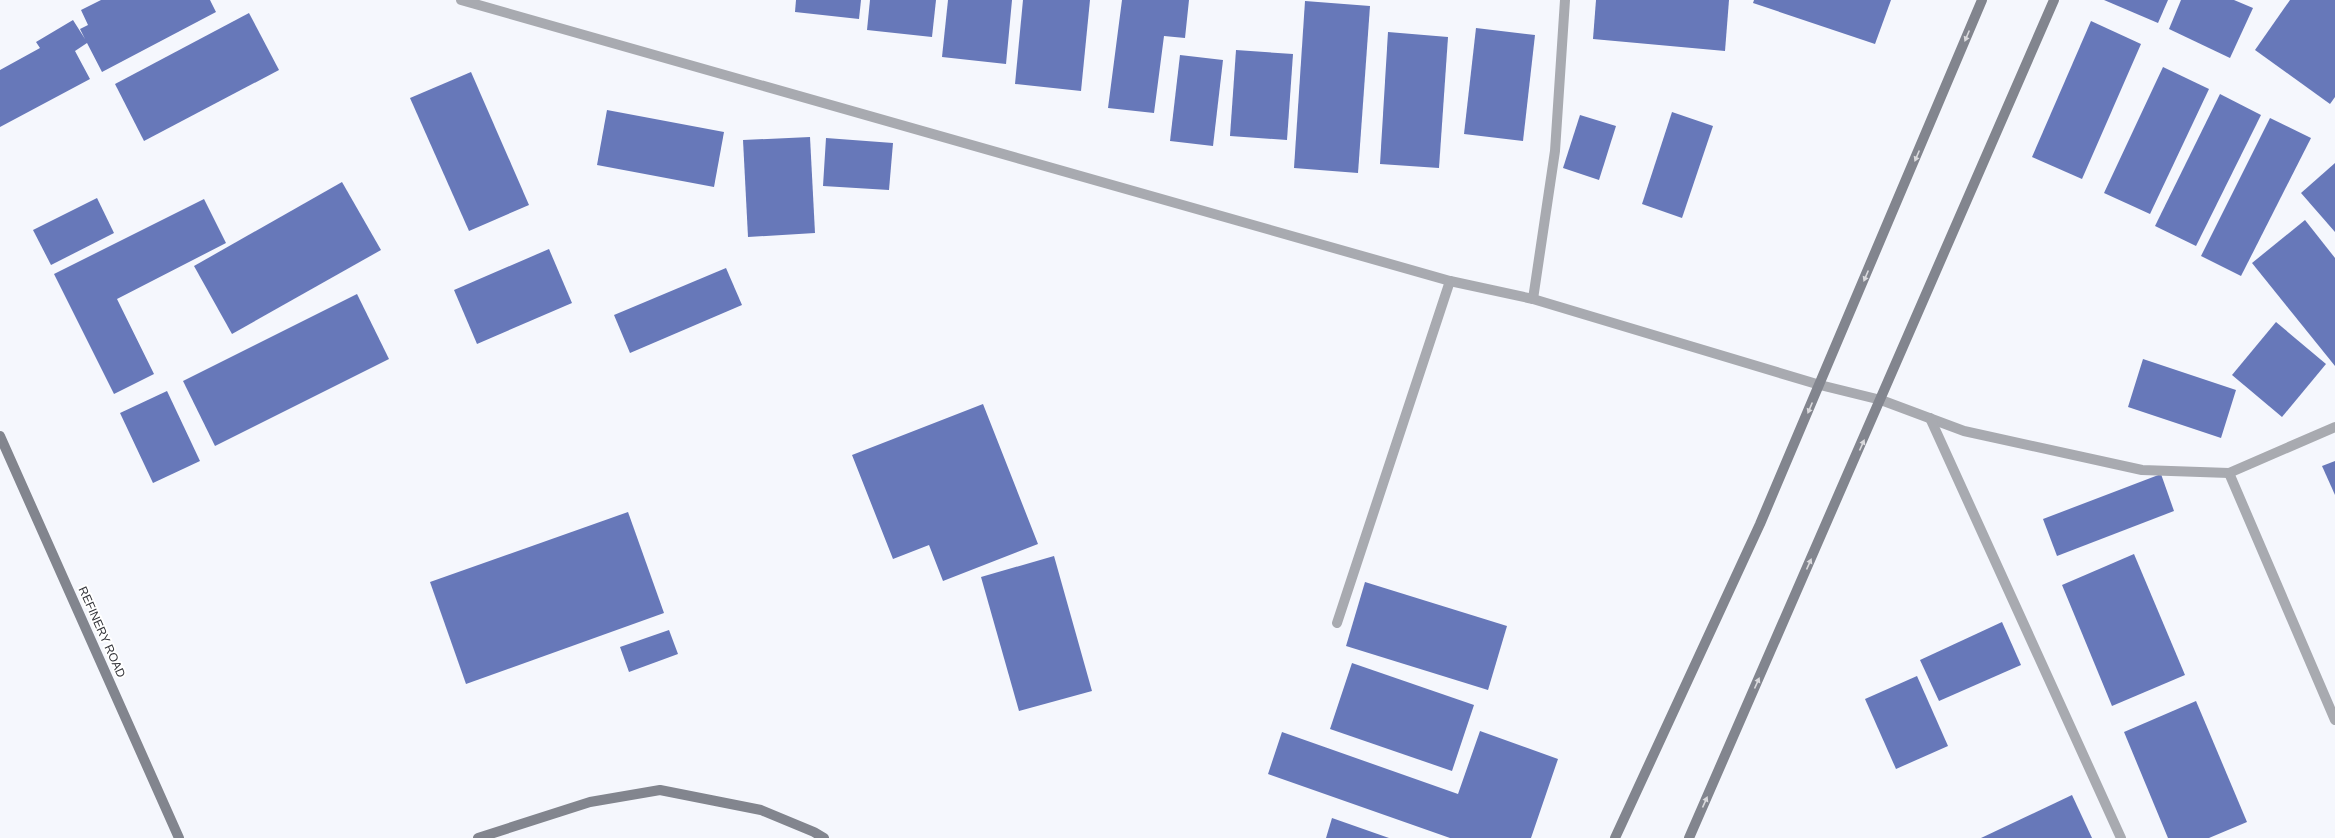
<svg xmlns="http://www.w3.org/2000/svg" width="2335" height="838" font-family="Helvetica,sans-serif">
<rect width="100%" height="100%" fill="#f5f7fd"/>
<g fill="#6778b9">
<path d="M101,0H210L216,12L102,72L87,43L75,51L90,79L0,127V70L40,48L36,42L73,20L85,39L80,29L88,25L81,10Z"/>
<path d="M796,0H861L859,19L795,12Z"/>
<path d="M870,0H936L932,37L867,30Z"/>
<path d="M948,0H1012L1006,64L942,57Z"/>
<path d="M1023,0H1090L1081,91L1015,84Z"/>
<path d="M1122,0H1189L1185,38L1164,36L1154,113L1108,108Z"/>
<path d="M1596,0H1729L1725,51L1593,39Z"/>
<path d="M1754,0H1891L1875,44L1753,3Z"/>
<path d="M2104,0H2168L2158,23Z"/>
<path d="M2181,0H2234L2253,8L2230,58L2169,29Z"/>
<path d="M2290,0H2335V97L2330,104L2255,50Z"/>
<path d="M1305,1L1370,6L1358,173L1294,168Z"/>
<path d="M249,13L279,70L144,141L115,84Z"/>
<path d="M2091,21L2141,44L2082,179L2032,157Z"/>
<path d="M1476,28L1535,35L1523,141L1464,134Z"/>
<path d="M1388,32L1448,37L1439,168L1380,164Z"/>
<path d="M1236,50L1293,54L1287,140L1230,136Z"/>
<path d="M1180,55L1223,60L1213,146L1170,141Z"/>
<path d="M2163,67L2209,89L2150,214L2104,193Z"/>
<path d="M471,72L529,205L469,231L410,98Z"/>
<path d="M2220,94L2261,115L2196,246L2155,226Z"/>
<path d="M607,110L724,132L714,187L597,165Z"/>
<path d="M1672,112L1713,126L1682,218L1642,204Z"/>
<path d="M1580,115L1616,126L1599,180L1563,168Z"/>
<path d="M2270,118L2311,138L2241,276L2201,256Z"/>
<path d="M810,137L815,233L748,237L743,140Z"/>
<path d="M826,138L893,143L889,190L823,186Z"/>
<path d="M2335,163V232L2301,193Z"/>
<path d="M342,182L381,250L232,334L194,266Z"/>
<path d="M97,198L114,233L51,265L33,230Z"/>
<path d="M204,199L226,243L117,299L154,374L114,394L54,274Z"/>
<path d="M2305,220L2335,258V366L2252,263Z"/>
<path d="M549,249L572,303L477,344L454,290Z"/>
<path d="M726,268L742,305L630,353L614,315Z"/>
<path d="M357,294L389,359L215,446L183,381Z"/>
<path d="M2276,322L2326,364L2282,417L2232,375Z"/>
<path d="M2143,359L2236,390L2221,438L2128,407Z"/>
<path d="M167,391L200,461L153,483L120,413Z"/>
<path d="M983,404L1038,544L943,581L929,545L893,559L852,455Z"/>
<path d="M2335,461V495L2322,466Z"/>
<path d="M2161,474L2174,511L2057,556L2043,519Z"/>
<path d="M628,512L664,613L466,684L430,582Z"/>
<path d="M2134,554L2185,675L2112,706L2062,585Z"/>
<path d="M1054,556L1092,691L1019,711L981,577Z"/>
<path d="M1365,582L1507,626L1488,690L1346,646Z"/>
<path d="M2002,622L2021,665L1939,701L1920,660Z"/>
<path d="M669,630L678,654L629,672L620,647Z"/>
<path d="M1352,663L1474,705L1452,771L1330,729Z"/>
<path d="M1917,676L1948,746L1896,769L1865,699Z"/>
<path d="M2196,701L2247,822L2209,838H2168L2124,732Z"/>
<path d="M1480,731L1558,759L1531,838H1450L1268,774L1282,732L1458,794Z"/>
<path d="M2072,795L2092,838H1981Z"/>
<path d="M1332,818L1389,838H1326Z"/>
</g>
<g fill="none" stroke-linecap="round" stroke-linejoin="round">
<g stroke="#a8aab0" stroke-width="10">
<path d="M461,0L1450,281L1533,299L1820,385L1881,400L1964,431L2142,470L2229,473L2335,427"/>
<path d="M1533,299L1555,151L1565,0"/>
<path d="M1930,418L2121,838"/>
<path d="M2229,473L2335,720"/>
<path d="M1337,623L1450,281"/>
</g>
<g stroke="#82858e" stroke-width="10">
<path d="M0,436L179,838"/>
<path d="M478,838L590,802L660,790L761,810L814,832L824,838"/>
<path d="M1615,838L1760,524L1982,0"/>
<path d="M1689,838L2054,0"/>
</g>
</g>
<defs><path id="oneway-solid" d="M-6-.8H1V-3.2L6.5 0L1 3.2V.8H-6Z"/></defs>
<g fill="#dadadd">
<use href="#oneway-solid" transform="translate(1967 36) rotate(113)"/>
<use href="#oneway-solid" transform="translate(1917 156) rotate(113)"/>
<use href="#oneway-solid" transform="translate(1866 276) rotate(113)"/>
<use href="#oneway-solid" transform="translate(1810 408) rotate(113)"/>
<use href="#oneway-solid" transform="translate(1862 445) rotate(-66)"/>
<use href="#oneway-solid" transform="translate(1809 564) rotate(-66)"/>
<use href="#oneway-solid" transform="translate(1757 683) rotate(-66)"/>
<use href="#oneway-solid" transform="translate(1705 802) rotate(-66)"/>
</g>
<g text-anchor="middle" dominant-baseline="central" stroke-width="4" stroke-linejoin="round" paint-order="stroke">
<g font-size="12" fill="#33343a" stroke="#fff">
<text transform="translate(102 632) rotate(66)">REFINERY ROAD</text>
</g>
</g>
</svg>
